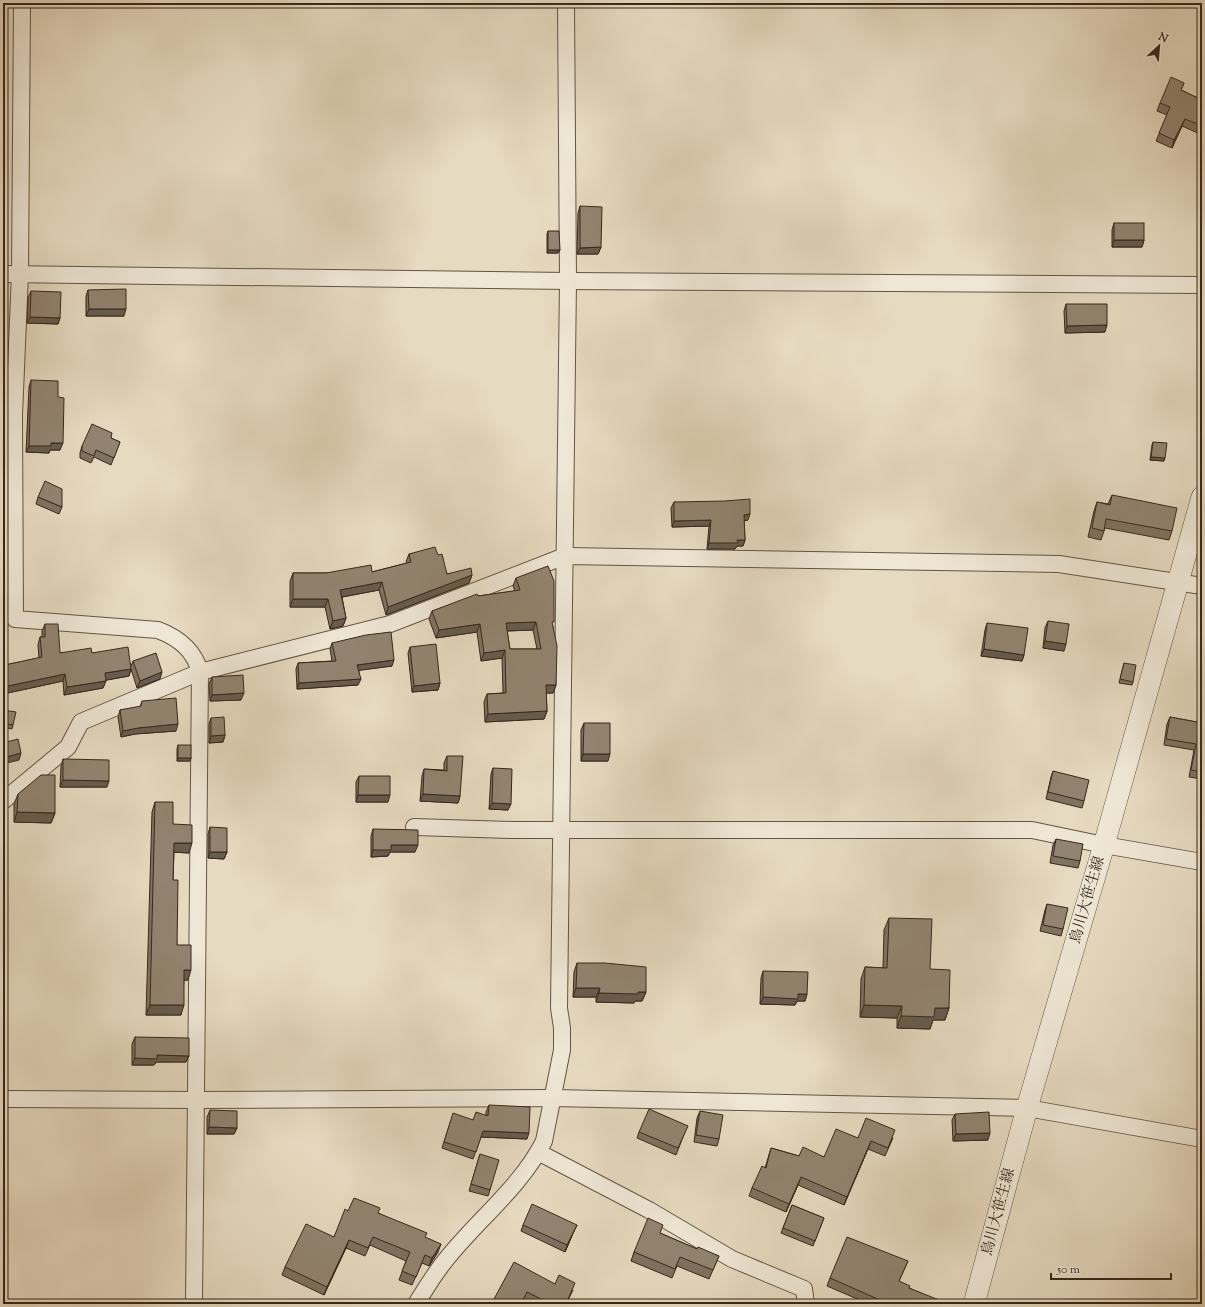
<svg xmlns="http://www.w3.org/2000/svg" width="1205" height="1307" font-family="'Sorts Mill Goudy','Noto Serif JP',serif">
<rect width="100%" height="100%" fill="#e6dac0"/>
<filter id="stains"><feTurbulence type="fractalNoise" baseFrequency=".005" numOctaves="4"/><feColorMatrix values="0 0 0 0 .2 0 0 0 0 .09 0 0 0 0 .02 0 0 0 .5 -.17"/></filter>
<radialGradient id="worn" r=".72"><stop offset=".6" stop-color="#630" stop-opacity="0"/><stop offset="1" stop-color="#630" stop-opacity=".3"/></radialGradient>
<g fill="none" stroke-linecap="round" stroke-linejoin="round">
<defs>
<g id="minor">
<path d="M22,3L20,274L14,415L15,619L158,630C179,638 194,650 200,672L194,1304"/>
<path d="M3,274L568,281L1202,285"/>
<path d="M3,801L68,747L81,722L200,672L390,624L565,556L1059,564L1202,586"/>
<path d="M414,827L512,830H1032L1104,845L1202,862"/>
<path d="M3,1099L197,1100L552,1098L1027,1108L1202,1139"/>
<path d="M538,1152L649,1210L732,1259L804,1289L806,1304"/>
<path d="M416,1304C424,1291 432,1278 441,1266C473,1223 520,1189 544,1141L562,1050V1028L559,1008L568,281L566,3"/>
</g>
<path id="tertiary" d="M974,1304L1027,1108L1104,845L1202,497"/>
</defs>
<use href="#minor" stroke="#645444" stroke-width="18"/>
<use href="#tertiary" stroke="#645444" stroke-width="22"/>
<use href="#minor" stroke="#efe7d6" stroke-width="16"/>
<use href="#tertiary" stroke="#efe7d6" stroke-width="21"/>
</g>
<g fill="#7e7261" stroke="#38271b" fill-rule="evenodd">
<path d="M1184,83L1181,90L1202,100V135L1182,126L1172,148L1156,141L1167,115L1157,111L1160,103Z"/>
<path d="M580,206L601,247L598,254H577L578,213Z"/>
<path d="M1114,223L1144,240L1142,247H1112V230Z"/>
<path d="M548,231L560,250L558,253H547V234Z"/>
<path d="M88,290L124,316H86V296Z"/>
<path d="M31,291L60,318L58,324L27,323L28,298Z"/>
<path d="M1066,304L1105,332L1065,333L1064,311Z"/>
<path d="M31,380L58,397L60,450H50L49,453L26,452L29,387Z"/>
<path d="M111,438L120,442L111,465L94,457L91,463L80,458V453L82,446Z"/>
<path d="M1153,442L1164,461L1150,460L1152,445Z"/>
<path d="M1112,495L1172,531L1169,540L1105,528L1101,540L1088,537L1094,511L1097,502L1108,504Z"/>
<path d="M38,497L62,507L59,514L36,504Z"/>
<path d="M674,502L748,520L744,521L745,540L743,546H737L735,549H707L709,526L672,527L671,508Z"/>
<path d="M409,554L438,555L447,574L472,575L469,583L386,615L379,590L342,597L346,618L343,626L330,629L325,607H290V581L293,573H326L372,572L407,563L406,562Z"/>
<path d="M516,578L553,626L556,685L553,693H546L547,711L544,719L485,722L484,702L487,694L503,693L502,658L481,661L477,632L436,638L429,619L432,611L478,596L515,591L513,586ZM533,630L537,649H510L507,631Z"/>
<path d="M1048,621L1064,651L1043,648L1045,628Z"/>
<path d="M987,623L1024,655L1022,661L981,656L985,630Z"/>
<path d="M45,624L60,653H92L131,666L133,661L160,679L137,688L131,669L129,676L106,680L103,688L64,695L63,681L3,694L5,665L39,658L38,645L40,637H42V631Z"/>
<path d="M332,643L392,666L359,670L358,685L297,689L296,669L298,663L332,661L330,649Z"/>
<path d="M410,647L440,683L438,690L412,692L408,653Z"/>
<path d="M1124,663L1133,682L1132,685L1119,683Z"/>
<path d="M212,677L241,700L210,701L209,684Z"/>
<path d="M142,701L176,731L135,734L121,737L118,717L120,710L140,707Z"/>
<path d="M3,710L13,725L12,729L3,727Z"/>
<path d="M1170,717L1202,723V779L1189,777L1194,750L1164,745L1167,724Z"/>
<path d="M211,718L225,735L223,742L209,743V724Z"/>
<path d="M584,723L608,761H581V730Z"/>
<path d="M178,745L191,758L190,761H177V749Z"/>
<path d="M447,756L460,796L458,803L420,801L422,776L424,769L444,770V763Z"/>
<path d="M63,759L107,787H60L61,766Z"/>
<path d="M493,768L508,810L489,809L491,774Z"/>
<path d="M1053,771L1084,801L1082,808L1046,799L1051,777Z"/>
<path d="M359,776L388,802H356V782Z"/>
<path d="M18,794L55,813L51,823L14,822V804Z"/>
<path d="M155,802L173,824L189,853L174,852L173,880L177,945L188,980H184L181,1015H146L152,812Z"/>
<path d="M210,827L227,852L224,859L208,858V834Z"/>
<path d="M373,829L415,852H390L388,856L371,857V836Z"/>
<path d="M1056,839L1080,861L1078,868L1050,863L1053,845Z"/>
<path d="M1047,904L1063,929L1061,936L1040,931L1045,910Z"/>
<path d="M889,918L930,969L949,1008L945,1020H933L930,1029L897,1028V1018L860,1017L861,979L865,967L883,968L884,930Z"/>
<path d="M577,963L646,992L642,1001H635L634,1003L596,1002V997H573L574,972Z"/>
<path d="M763,971L807,994L805,1001H797L795,1005L760,1004L761,978Z"/>
<path d="M135,1037L189,1056L186,1062H156L154,1065H132V1044Z"/>
<path d="M489,1105L527,1139L481,1137L473,1159L442,1148L451,1120H473L486,1115V1112Z"/>
<path d="M210,1110L237,1128L234,1134H207V1117Z"/>
<path d="M700,1111L719,1139L717,1146L694,1142L697,1118Z"/>
<path d="M955,1114L988,1140L953,1141L952,1120Z"/>
<path d="M639,1132H685L676,1155L637,1138Z"/>
<path d="M858,1138H893L885,1156L868,1149L844,1205L798,1185L786,1212L749,1196L752,1188L765,1168L771,1148L799,1156L824,1157Z"/>
<path d="M480,1154L490,1190L488,1196L469,1191Z"/>
<path d="M792,1205L824,1218L813,1246L781,1233Z"/>
<path d="M348,1211L378,1213L425,1237L438,1252L429,1266L422,1263L412,1285L399,1280L406,1261L370,1245L365,1256L346,1248L324,1295L282,1275L285,1267L334,1237Z"/>
<path d="M523,1225L574,1231L565,1252L521,1231Z"/>
<path d="M660,1233L697,1249L719,1256L709,1279L677,1266L672,1278L631,1261L634,1252Z"/>
<path d="M908,1261L899,1281L909,1288L944,1304H869L827,1286L830,1278Z"/>
<path d="M555,1284L573,1290L566,1304H535L524,1299L522,1304H492L494,1299Z"/>
</g>
<g fill="#665c4f" stroke="#38271b">
<path d="M1185,119L1182,126L1172,148L1174,140Z"/>
<path d="M1114,240H1144L1142,247H1112Z"/>
<path d="M601,247L598,254H577L580,248Z"/>
<path d="M548,250H560L558,253H547Z"/>
<path d="M89,309H126L124,316H86Z"/>
<path d="M30,317L60,318L58,324L27,323Z"/>
<path d="M1107,325L1105,332L1065,333L1067,326Z"/>
<path d="M51,443H63L60,450H50L49,453L26,452L29,446Z"/>
<path d="M1151,457L1165,458L1164,461L1150,460Z"/>
<path d="M750,514L748,520L742,521L744,515Z"/>
<path d="M711,520L709,526L672,527L674,521Z"/>
<path d="M737,540H745L743,546H737L735,549H707L709,543Z"/>
<path d="M472,575L469,583L386,615L388,607Z"/>
<path d="M382,582L379,590L337,598L340,590Z"/>
<path d="M293,599H328L325,607H290Z"/>
<path d="M346,618L343,626L330,629L333,621Z"/>
<path d="M536,622L533,630L504,631L506,623Z"/>
<path d="M480,624L477,632L436,638L439,630Z"/>
<path d="M1045,641L1066,644L1064,651L1043,648Z"/>
<path d="M984,649L1024,655L1022,661L981,656Z"/>
<path d="M505,650L502,658L481,661L484,653Z"/>
<path d="M394,660L392,666L355,671L357,665Z"/>
<path d="M131,669L129,676L102,681L105,673Z"/>
<path d="M162,672L160,679L137,688L140,681Z"/>
<path d="M65,674L63,681L3,694V687Z"/>
<path d="M361,679L358,685L297,689L299,683Z"/>
<path d="M106,681L103,688L64,695L67,687Z"/>
<path d="M440,683L438,690L412,692L414,686Z"/>
<path d="M546,685H556L553,693H543Z"/>
<path d="M244,693L241,700L210,701L212,695Z"/>
<path d="M547,711L544,719L485,722L488,714Z"/>
<path d="M178,724L176,731L135,734L121,737L123,731L138,728Z"/>
<path d="M225,735L223,742L209,743L211,736Z"/>
<path d="M21,753L19,760L3,764V758Z"/>
<path d="M583,754H610L608,761H581Z"/>
<path d="M178,758H191L190,761H177Z"/>
<path d="M63,780L109,781L107,787H60Z"/>
<path d="M423,794L460,796L458,803L420,801Z"/>
<path d="M358,795H390L388,802H356Z"/>
<path d="M492,803L511,804L508,810L489,809Z"/>
<path d="M17,812L55,813L51,823L14,822Z"/>
<path d="M174,843H192L189,853L170,852Z"/>
<path d="M391,845H418L415,852H390L388,856L371,857L373,850Z"/>
<path d="M210,852H227L224,859L208,858Z"/>
<path d="M184,970H191L188,980H181Z"/>
<path d="M576,988H600L596,997H573Z"/>
<path d="M638,992H646L642,1001H635L634,1003L596,1002L599,993Z"/>
<path d="M798,994H807L805,1001H797L795,1005L760,1004L763,997Z"/>
<path d="M150,1005H184L181,1015H146Z"/>
<path d="M864,1005L902,1006L897,1018L860,1017Z"/>
<path d="M935,1008H949L945,1020H933L930,1029L897,1028L901,1016Z"/>
<path d="M157,1055L189,1056L186,1062H156L154,1065H132L135,1058Z"/>
<path d="M209,1127L237,1128L234,1134H207Z"/>
<path d="M483,1131L529,1133L527,1139L481,1137Z"/>
<path d="M990,1133L988,1140L953,1141L956,1134Z"/>
<path d="M871,1141L868,1149L844,1205L847,1197Z"/>
<path d="M801,1177L798,1185L786,1212L789,1204Z"/>
<path d="M577,1225L574,1231L565,1252L567,1245Z"/>
<path d="M349,1240L346,1248L324,1295L327,1287Z"/>
<path d="M441,1244L438,1252L429,1266L432,1258Z"/>
</g>
<g fill="#928471" stroke="#38271b" fill-rule="evenodd">
<path d="M1171,77L1184,83L1181,90L1202,100V126L1185,119L1174,140L1159,133L1170,107L1160,103Z"/>
<path d="M580,206L602,207L601,247L580,248Z"/>
<rect x="1114" y="223" width="30" height="17"/>
<path d="M548,231H559L560,250H548Z"/>
<path d="M126,289V309H89L88,290Z"/>
<path d="M31,291L61,292L60,318L30,317Z"/>
<path d="M1066,304H1107V325L1067,326Z"/>
<path d="M31,380L58,381V397L64,398L63,443H51V446H29Z"/>
<path d="M92,424L112,433L111,438L120,442L114,458L96,450L94,456L82,451V446Z"/>
<path d="M1153,442L1167,443L1165,458L1151,457Z"/>
<path d="M45,481L62,489V507L38,497Z"/>
<path d="M1112,495L1177,508L1172,531L1106,519L1104,531L1092,528L1097,502L1110,505Z"/>
<path d="M750,499V514L744,515L745,540H737L738,543H709L711,520L674,521V502L725,501Z"/>
<path d="M435,547L438,555L442,554L447,574L471,568L472,575L388,607L382,582L340,590L346,618L333,621L328,599H293V573H326L371,565L372,572L411,562L409,554Z"/>
<path d="M548,566L554,581V622H552L557,646L556,685H546L547,711L488,714L487,694L506,693L505,650L484,653L480,624L439,630L432,611L477,594L478,596L520,590L516,578ZM536,622L541,649H510L506,623Z"/>
<path d="M1048,621L1069,624L1066,644L1045,641Z"/>
<path d="M987,623L1028,628L1024,655L984,649Z"/>
<path d="M45,624H58L60,653L91,648L92,653L128,647L131,669L105,673L106,681L67,687L65,674L3,687V662H4L5,665L42,657L40,637H45Z"/>
<path d="M391,632L394,660L357,665L361,679L299,683L298,663L336,661L332,643L366,635Z"/>
<path d="M436,644L440,683L414,686L410,647Z"/>
<path d="M156,653L162,672L140,681L133,661Z"/>
<path d="M1124,663L1136,665L1133,682L1120,679Z"/>
<path d="M243,675L244,693L212,695V677Z"/>
<path d="M176,698L178,724L138,728L123,731L120,710L141,706L142,701Z"/>
<path d="M3,710L16,712L13,725L3,723Z"/>
<path d="M224,717L225,735L211,736V718Z"/>
<path d="M1170,717L1202,723V772L1191,770L1196,744L1166,739Z"/>
<path d="M584,723H610V754H583Z"/>
<path d="M18,739L21,753L3,758V743Z"/>
<rect x="178" y="745" width="13" height="13"/>
<path d="M447,756H463L460,796L423,794L424,769L447,771Z"/>
<path d="M63,759L109,760V781L63,780Z"/>
<path d="M493,768L512,769L511,804L492,803Z"/>
<path d="M1053,771L1089,780L1084,801L1048,792Z"/>
<path d="M41,775H55V813L17,812L18,794Z"/>
<path d="M359,776H390V795H358Z"/>
<path d="M155,802H173V824L192,825V843H174L173,880H178L177,945H191V970H184V1005H150Z"/>
<path d="M210,827L227,828V852H210Z"/>
<path d="M373,829L418,830V845H391V850H373Z"/>
<path d="M1056,839L1083,844L1080,861L1053,856Z"/>
<path d="M1047,904L1068,908L1063,929L1043,925Z"/>
<path d="M889,918L932,919L930,969L950,970L949,1008H935L934,1017L901,1016L902,1006L864,1005L865,967L887,968Z"/>
<path d="M577,963H605L646,967V992H638V994L599,993L600,988H576Z"/>
<path d="M763,971L808,972L807,994H798V999L763,997Z"/>
<path d="M135,1037L189,1038V1056L157,1055V1059L135,1058Z"/>
<path d="M489,1105L530,1107L529,1133L483,1131L476,1152L444,1142L453,1113L473,1120L476,1112L488,1116Z"/>
<path d="M649,1109L688,1126L678,1148L639,1132Z"/>
<path d="M210,1110L237,1111V1128L209,1127Z"/>
<path d="M700,1111L723,1115L719,1139L696,1135Z"/>
<path d="M989,1112L990,1133L956,1134L955,1114Z"/>
<path d="M866,1118L895,1130L888,1148L871,1141L847,1197L801,1177L789,1204L752,1188L762,1166L766,1168L771,1148L799,1156L803,1147L824,1157L836,1129L858,1138Z"/>
<path d="M480,1154L499,1160L490,1190L471,1184Z"/>
<path d="M354,1198L380,1208L378,1213L427,1233L425,1237L441,1244L432,1258L425,1255L416,1277L402,1271L410,1252L373,1237L368,1248L349,1240L327,1287L285,1267L306,1224L334,1237L345,1209L348,1211Z"/>
<path d="M532,1204L577,1225L567,1245L523,1225Z"/>
<path d="M792,1205L824,1218L815,1241L783,1228Z"/>
<path d="M648,1218L663,1225L660,1233L697,1249L698,1247L719,1256L713,1270L680,1257L675,1269L634,1252Z"/>
<path d="M847,1237L908,1261L899,1281L910,1286L909,1288L944,1302L943,1304H889L830,1278Z"/>
<path d="M514,1262L555,1284L559,1275L575,1283L566,1304H551L527,1292L521,1304H504L494,1299Z"/>
</g>
<g text-anchor="middle" dominant-baseline="central" stroke-width="3" stroke-linejoin="round" paint-order="stroke">
<g font-size="15" fill="#38271b" stroke="#efe7d6">
<text transform="translate(1088 900) rotate(-74)">鳥川大笹生線</text>
<text transform="translate(999 1212) rotate(-75)">鳥川大笹生線</text>
</g>
</g>
<rect width="1205" height="1307" fill="none" stroke="#e6dac0" stroke-width="16"/>
<rect x="4" y="4" width="1197" height="1299" fill="none" stroke="#38271b" stroke-width="2"/>
<rect x="8" y="8" width="1189" height="1291" fill="none" stroke="#38271b"/>
<g transform="translate(1159 46) rotate(26)" stroke="#efe7d6" stroke-width="3" paint-order="stroke">
<path d="M0-3L7 15L0 10L-7 15Z" fill="#38271b"/>
<text y="-6" font-size="11" font-weight="bold" text-anchor="middle" fill="#38271b">N</text>
</g>
<path d="M1051 1273v6h120v-6" fill="none" stroke="#38271b" stroke-width="2"/>
<text x="1057" y="1273" font-size="12" fill="#38271b" stroke="#efe7d6" stroke-width="3" paint-order="stroke">50 m</text>
<rect width="100%" height="100%" filter="url(#stains)"/>
<rect width="100%" height="100%" fill="url(#worn)"/>
</svg>
